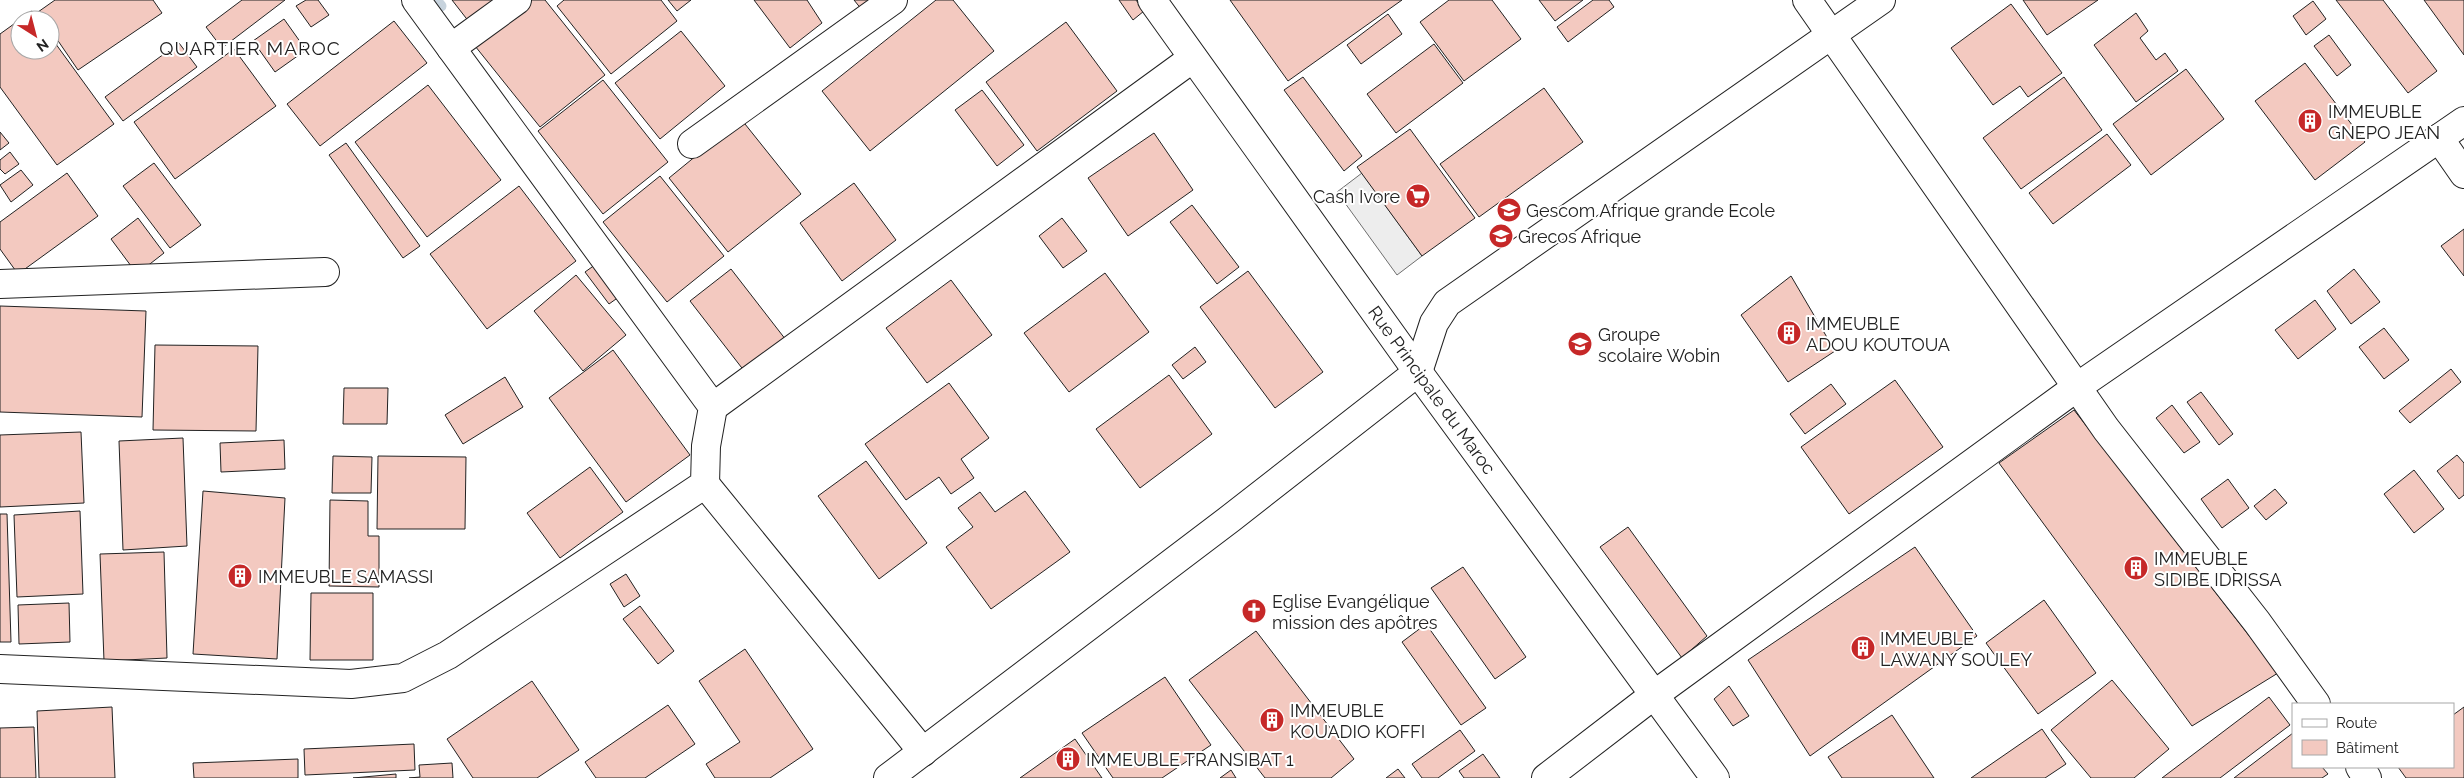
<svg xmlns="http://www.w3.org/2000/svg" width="2464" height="778" font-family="Raleway,sans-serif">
<rect width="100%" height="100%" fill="#fff"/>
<path fill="#ededed" stroke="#6f6f6f" d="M1362,173L1422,256L1397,275L1337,192Z"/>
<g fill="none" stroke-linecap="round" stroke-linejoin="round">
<path stroke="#c7d3dd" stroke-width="11" d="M436,0L441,6"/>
</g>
<g fill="#f3c9c0" stroke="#222">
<path d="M55,0H153L162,13L78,70L50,29V20H44L38,12Z"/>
<path d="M242,0H285L222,48L206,27Z"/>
<path d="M306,0H318L329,15L311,27L296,6Z"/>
<path d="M452,0H508L473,27Z"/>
<path d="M523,0H545L605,75L540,127L471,41Z"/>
<path d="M564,0H661L677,21L611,74L557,6Z"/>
<path d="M668,0H691L677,11Z"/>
<path d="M754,0H807L822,23L790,48Z"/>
<path d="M854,0H875L862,10Z"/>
<path d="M936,0H953L994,51L870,151L822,91Z"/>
<path d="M1119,0H1136L1144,11L1133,20Z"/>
<path d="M1230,0H1402L1288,81Z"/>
<path d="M1449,0H1492L1521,39L1464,81L1420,22Z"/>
<path d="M1539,0H1583L1555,21Z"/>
<path d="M1593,0H1609L1614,7L1568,42L1557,27Z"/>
<path d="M2023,0H2098L2047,35Z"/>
<path d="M2336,0H2383L2437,71L2408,93Z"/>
<path d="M2424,0H2464V55Z"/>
<path d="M2313,1L2326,19L2306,35L2293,16Z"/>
<path d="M2011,4L2062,73L2028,97L2020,86L1993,105L1951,48Z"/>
<path d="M32,11L38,20H20V50H50V36L114,124L57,165L0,87V34Z"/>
<path d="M2136,13L2148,31L2140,38L2156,60L2165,53L2178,71L2136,102L2094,45Z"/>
<path d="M1388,14L1402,34L1361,64L1347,45Z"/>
<path d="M284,19L306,50L275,72L253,41Z"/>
<path d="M394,21L427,63L320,146L287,104Z"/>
<path d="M1066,22L1117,91L1037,151L986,82Z"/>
<path d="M681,31L725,86L660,139L615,83Z"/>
<path d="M2329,35L2351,65L2337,76L2314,46Z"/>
<path d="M179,43L197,67L123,121L105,97Z"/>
<path d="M1434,44L1463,83L1396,133L1367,94Z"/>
<path d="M234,49L276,106L175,179L134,122Z"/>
<path d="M2305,63L2365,142L2315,180L2255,101Z"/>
<path d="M2186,69L2224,119L2151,175L2113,124Z"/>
<path d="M1303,77L1362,156L1344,171L1284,90Z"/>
<path d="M2064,77L2102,130L2021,189L1983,138Z"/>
<path d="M603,80L668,162L603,214L538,131Z"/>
<path d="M428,85L501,180L427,237L355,142Z"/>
<path d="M1544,88L1583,142L1479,217L1440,164Z"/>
<path d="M982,90L1024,145L997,166L955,110Z"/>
<path d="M741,119L801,194L728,252L669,178Z"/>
<path d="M1410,129L1475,218L1422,256L1357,167Z"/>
<path d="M0,132L9,143L0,150Z"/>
<path d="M1154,133L1193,190L1128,236L1088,178Z"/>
<path d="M2107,134L2131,165L2053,224L2029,193Z"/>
<path d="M346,143L420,246L403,258L329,155Z"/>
<path d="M10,152L19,164L5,174L0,169V160Z"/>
<path d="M154,163L201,225L170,248L123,186Z"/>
<path d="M21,170L33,185L11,202L0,185Z"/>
<path d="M67,173L98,216L18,274L0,249V222Z"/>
<path d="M660,176L724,256L667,302L603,222Z"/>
<path d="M854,183L896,240L842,281L800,223Z"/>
<path d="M519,186L576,261L487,329L430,254Z"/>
<path d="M1192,205L1239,267L1217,284L1170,222Z"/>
<path d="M138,218L164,253L137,274L111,239Z"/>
<path d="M1062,218L1087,251L1063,268L1039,236Z"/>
<path d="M2464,229V276L2441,246Z"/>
<path d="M599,262L623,294L609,304L585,272Z"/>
<path d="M731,269L786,340L745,372L690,301Z"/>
<path d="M2354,269L2380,302L2351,324L2327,291Z"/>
<path d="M1248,271L1323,372L1275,408L1200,307Z"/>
<path d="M1105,273L1149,332L1069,392L1024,333Z"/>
<path d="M576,275L626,335L583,371L534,311Z"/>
<path d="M1791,276L1835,351L1788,382L1741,315Z"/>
<path d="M951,280L992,335L927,383L886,328Z"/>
<path d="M2315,300L2336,329L2298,359L2275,330Z"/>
<path d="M0,306L146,311L142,417L0,412Z"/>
<path d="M2384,328L2409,360L2384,379L2359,347Z"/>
<path d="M155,345L258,346L256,431L153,430Z"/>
<path d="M1195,347L1206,362L1183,379L1172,365Z"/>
<path d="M613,350L690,455L626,502L549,398Z"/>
<path d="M2451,369L2461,382L2410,423L2399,411Z"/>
<path d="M1169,375L1212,434L1140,488L1096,429Z"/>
<path d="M505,377L523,407L463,444L445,415Z"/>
<path d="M1895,380L1943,447L1849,514L1801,447Z"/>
<path d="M949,383L989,438L961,459L974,478L951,494L939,477L906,500L865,444Z"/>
<path d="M1831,384L1846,404L1805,434L1790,414Z"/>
<path d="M344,388H388L387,424H343Z"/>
<path d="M2201,392L2233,434L2219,445L2187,402Z"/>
<path d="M2172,405L2200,442L2184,453L2156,418Z"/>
<path d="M2074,410L2278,673L2192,726L1999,463Z"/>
<path d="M81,432L84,503L0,507V435Z"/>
<path d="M183,438L187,546L123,550L119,441Z"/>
<path d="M284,440L285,469L221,472L220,443Z"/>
<path d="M2457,455L2464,463V495L2459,499L2437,471Z"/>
<path d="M333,456L372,457L371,493H332Z"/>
<path d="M378,456L466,457L465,529H377Z"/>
<path d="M866,461L927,543L879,579L818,496Z"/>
<path d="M590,467L623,512L560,558L527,513Z"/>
<path d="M2414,470L2444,509L2414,533L2384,494Z"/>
<path d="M2228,479L2249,508L2222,528L2201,499Z"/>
<path d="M2275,489L2287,503L2266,520L2254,506Z"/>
<path d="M203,491L285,498L277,659L193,654Z"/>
<path d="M1025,491L1070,552L991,609L946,547L973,527L958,508L980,492L995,512Z"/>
<path d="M330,500L368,501V536H379V587L329,586Z"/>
<path d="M80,511L83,594L17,597L14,515Z"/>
<path d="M0,514H7L11,642H0Z"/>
<path d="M1628,527L1707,636L1682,658L1600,547Z"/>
<path d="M1915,547L1977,636L1810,756L1748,660Z"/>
<path d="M164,552L167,658L104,661L100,554Z"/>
<path d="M1463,567L1526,657L1495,679L1431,588Z"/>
<path d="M626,574L640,596L624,607L610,584Z"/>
<path d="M311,593H373V660H310Z"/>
<path d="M2044,600L2096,673L2038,714L1986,643Z"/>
<path d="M69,603L70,642L19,644L18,605Z"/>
<path d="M640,606L674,651L658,664L623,619Z"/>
<path d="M1426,624L1486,708L1461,725L1402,642Z"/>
<path d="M1256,631L1354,759L1331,778H1265L1189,680Z"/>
<path d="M745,649L813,749L770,778H715L706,764L740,742L699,681Z"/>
<path d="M1165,677L1211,745L1162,778H1113L1082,733Z"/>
<path d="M2112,680L2169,749L2134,778H2091L2051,730Z"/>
<path d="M532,681L579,750L537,778H473L447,739Z"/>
<path d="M1729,686L1749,716L1733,726L1714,699Z"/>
<path d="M2269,697L2290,725L2220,778H2162Z"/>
<path d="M668,705L695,744L645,778H596L585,762Z"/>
<path d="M112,707L115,778H39L37,711Z"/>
<path d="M2464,707V778H2406L2398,767H2453V715Z"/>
<path d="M1892,715L1934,778H1842L1828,757Z"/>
<path d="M34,727L36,778H0V728Z"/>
<path d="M2042,729L2066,764L2045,778H1971Z"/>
<path d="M1460,730L1475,751L1438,778H1422L1412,764Z"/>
<path d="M2293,733V767H2322L2328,774L2322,778H2234Z"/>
<path d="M1075,739L1102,778H1020Z"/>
<path d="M414,744L415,770L305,775L304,749Z"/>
<path d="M1483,754L1500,778H1464L1459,771Z"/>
<path d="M298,759V778H194L193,763Z"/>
<path d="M452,763L453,778H409L420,777L419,765Z"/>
<path d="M1398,769L1405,778H1386Z"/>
<path d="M1231,770L1236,778H1220Z"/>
<path d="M396,774V778H353Z"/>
</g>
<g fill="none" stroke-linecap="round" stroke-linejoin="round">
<defs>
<g id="minor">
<path d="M1807,0L2106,429L2257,622L2316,704"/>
<path d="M451,48L517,0"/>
<path d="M2439,138L2464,174"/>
<path d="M692,144L893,0"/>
<path d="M0,284L325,272"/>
<path d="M1418,372L1434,323L1447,303L1881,0"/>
<path d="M713,407L1193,58"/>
<path d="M705,484L923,752"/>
<path d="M0,669L351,684L403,678L448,655L705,484L706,446L713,407L416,0"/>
<path d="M2360,767L2367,778"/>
<path d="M1546,778L1654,695L2077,387L2464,121"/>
</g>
<g id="tertiary">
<path d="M1152,0L1418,372L1715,778"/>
<path d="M888,778L1231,518L1418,372"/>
</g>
</defs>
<use href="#minor" stroke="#222" stroke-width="30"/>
<use href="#tertiary" stroke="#222" stroke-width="30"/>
<use href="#minor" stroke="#fff" stroke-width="28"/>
<use href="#tertiary" stroke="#fff" stroke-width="28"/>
</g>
<defs>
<symbol id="building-disc" viewBox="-11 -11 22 22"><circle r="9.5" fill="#c62828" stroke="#fff"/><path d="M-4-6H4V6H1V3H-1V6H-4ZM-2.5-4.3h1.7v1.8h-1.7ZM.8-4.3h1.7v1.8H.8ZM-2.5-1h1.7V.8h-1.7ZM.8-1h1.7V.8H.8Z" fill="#fff"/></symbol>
<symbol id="supermarket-disc" viewBox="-11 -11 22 22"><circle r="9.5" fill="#c62828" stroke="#fff"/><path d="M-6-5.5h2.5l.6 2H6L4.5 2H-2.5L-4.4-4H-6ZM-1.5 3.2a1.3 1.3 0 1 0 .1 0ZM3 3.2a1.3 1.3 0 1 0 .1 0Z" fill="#fff"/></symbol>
<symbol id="university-disc" viewBox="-11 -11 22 22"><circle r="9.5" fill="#c62828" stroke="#fff"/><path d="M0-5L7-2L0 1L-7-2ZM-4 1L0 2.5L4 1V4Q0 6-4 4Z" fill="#fff"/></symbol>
<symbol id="school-disc" viewBox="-11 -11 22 22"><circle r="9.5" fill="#c62828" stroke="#fff"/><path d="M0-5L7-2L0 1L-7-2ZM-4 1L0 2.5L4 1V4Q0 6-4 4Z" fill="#fff"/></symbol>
<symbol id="church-disc" viewBox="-11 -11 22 22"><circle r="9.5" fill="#c62828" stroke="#fff"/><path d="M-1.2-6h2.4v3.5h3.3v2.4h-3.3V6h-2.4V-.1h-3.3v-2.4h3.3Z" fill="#fff"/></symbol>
</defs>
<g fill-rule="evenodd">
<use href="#building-disc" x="2296" y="107" width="28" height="28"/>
<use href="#supermarket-disc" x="1404" y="182" width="28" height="28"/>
<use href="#university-disc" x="1495" y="196" width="28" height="28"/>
<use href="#university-disc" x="1487" y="222" width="28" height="28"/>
<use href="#building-disc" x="1775" y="319" width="28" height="28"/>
<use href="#school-disc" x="1566" y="330" width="28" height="28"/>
<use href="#building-disc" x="2122" y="554" width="28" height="28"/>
<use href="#building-disc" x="226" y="562" width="28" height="28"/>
<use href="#church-disc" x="1240" y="597" width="28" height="28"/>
<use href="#building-disc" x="1849" y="634" width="28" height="28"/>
<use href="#building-disc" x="1258" y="706" width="28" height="28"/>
<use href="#building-disc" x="1054" y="745" width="28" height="28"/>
</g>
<g text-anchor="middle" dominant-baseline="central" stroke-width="4" stroke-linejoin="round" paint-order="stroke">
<g font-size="18" fill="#222" stroke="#fff" text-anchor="start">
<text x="2328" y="111">IMMEUBLE<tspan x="2328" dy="21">GNEPO JEAN</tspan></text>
<text x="1400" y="196" text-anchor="end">Cash Ivore</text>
<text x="1526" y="210">Gescom Afrique grande Ecole</text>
<text x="1518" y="236">Grecos Afrique</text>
<text x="1806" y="323">IMMEUBLE<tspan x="1806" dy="21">ADOU KOUTOUA</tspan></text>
<text x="1598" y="334">Groupe<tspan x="1598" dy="21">scolaire Wobin</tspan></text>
<text x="2154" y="558">IMMEUBLE<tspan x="2154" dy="21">SIDIBE IDRISSA</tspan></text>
<text x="258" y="576">IMMEUBLE SAMASSI</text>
<text x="1272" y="601">Eglise Evangélique<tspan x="1272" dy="21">mission des apôtres</tspan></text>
<text x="1880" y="638">IMMEUBLE<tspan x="1880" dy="21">LAWANY SOULEY</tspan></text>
<text x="1290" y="710">IMMEUBLE<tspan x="1290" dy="21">KOUADIO KOFFI</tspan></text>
<text x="1086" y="759">IMMEUBLE TRANSIBAT 1</text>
</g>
<g font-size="18" fill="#222" stroke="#fff">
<text transform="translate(1432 390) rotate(54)">Rue Principale du Maroc</text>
</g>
<g font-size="19" letter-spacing="1" fill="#222" stroke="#fff">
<text x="250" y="48">QUARTIER MAROC</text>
</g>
</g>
<rect x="2292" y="703" width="162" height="65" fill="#ffffff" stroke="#a7a7a7"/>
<rect x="2302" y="719" width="25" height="8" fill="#ffffff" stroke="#a7a7a7"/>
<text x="2336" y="728" font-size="15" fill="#222222">Route</text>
<rect x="2302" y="740" width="25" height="15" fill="#f3c9c0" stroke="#a7a7a7"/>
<text x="2336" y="753" font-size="15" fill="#222222">Bâtiment</text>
<g transform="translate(35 35) rotate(144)"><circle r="24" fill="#ffffff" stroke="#a7a7a7"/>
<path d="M0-4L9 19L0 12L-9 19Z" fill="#c62828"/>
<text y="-8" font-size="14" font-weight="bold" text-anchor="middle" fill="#222222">N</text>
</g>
</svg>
